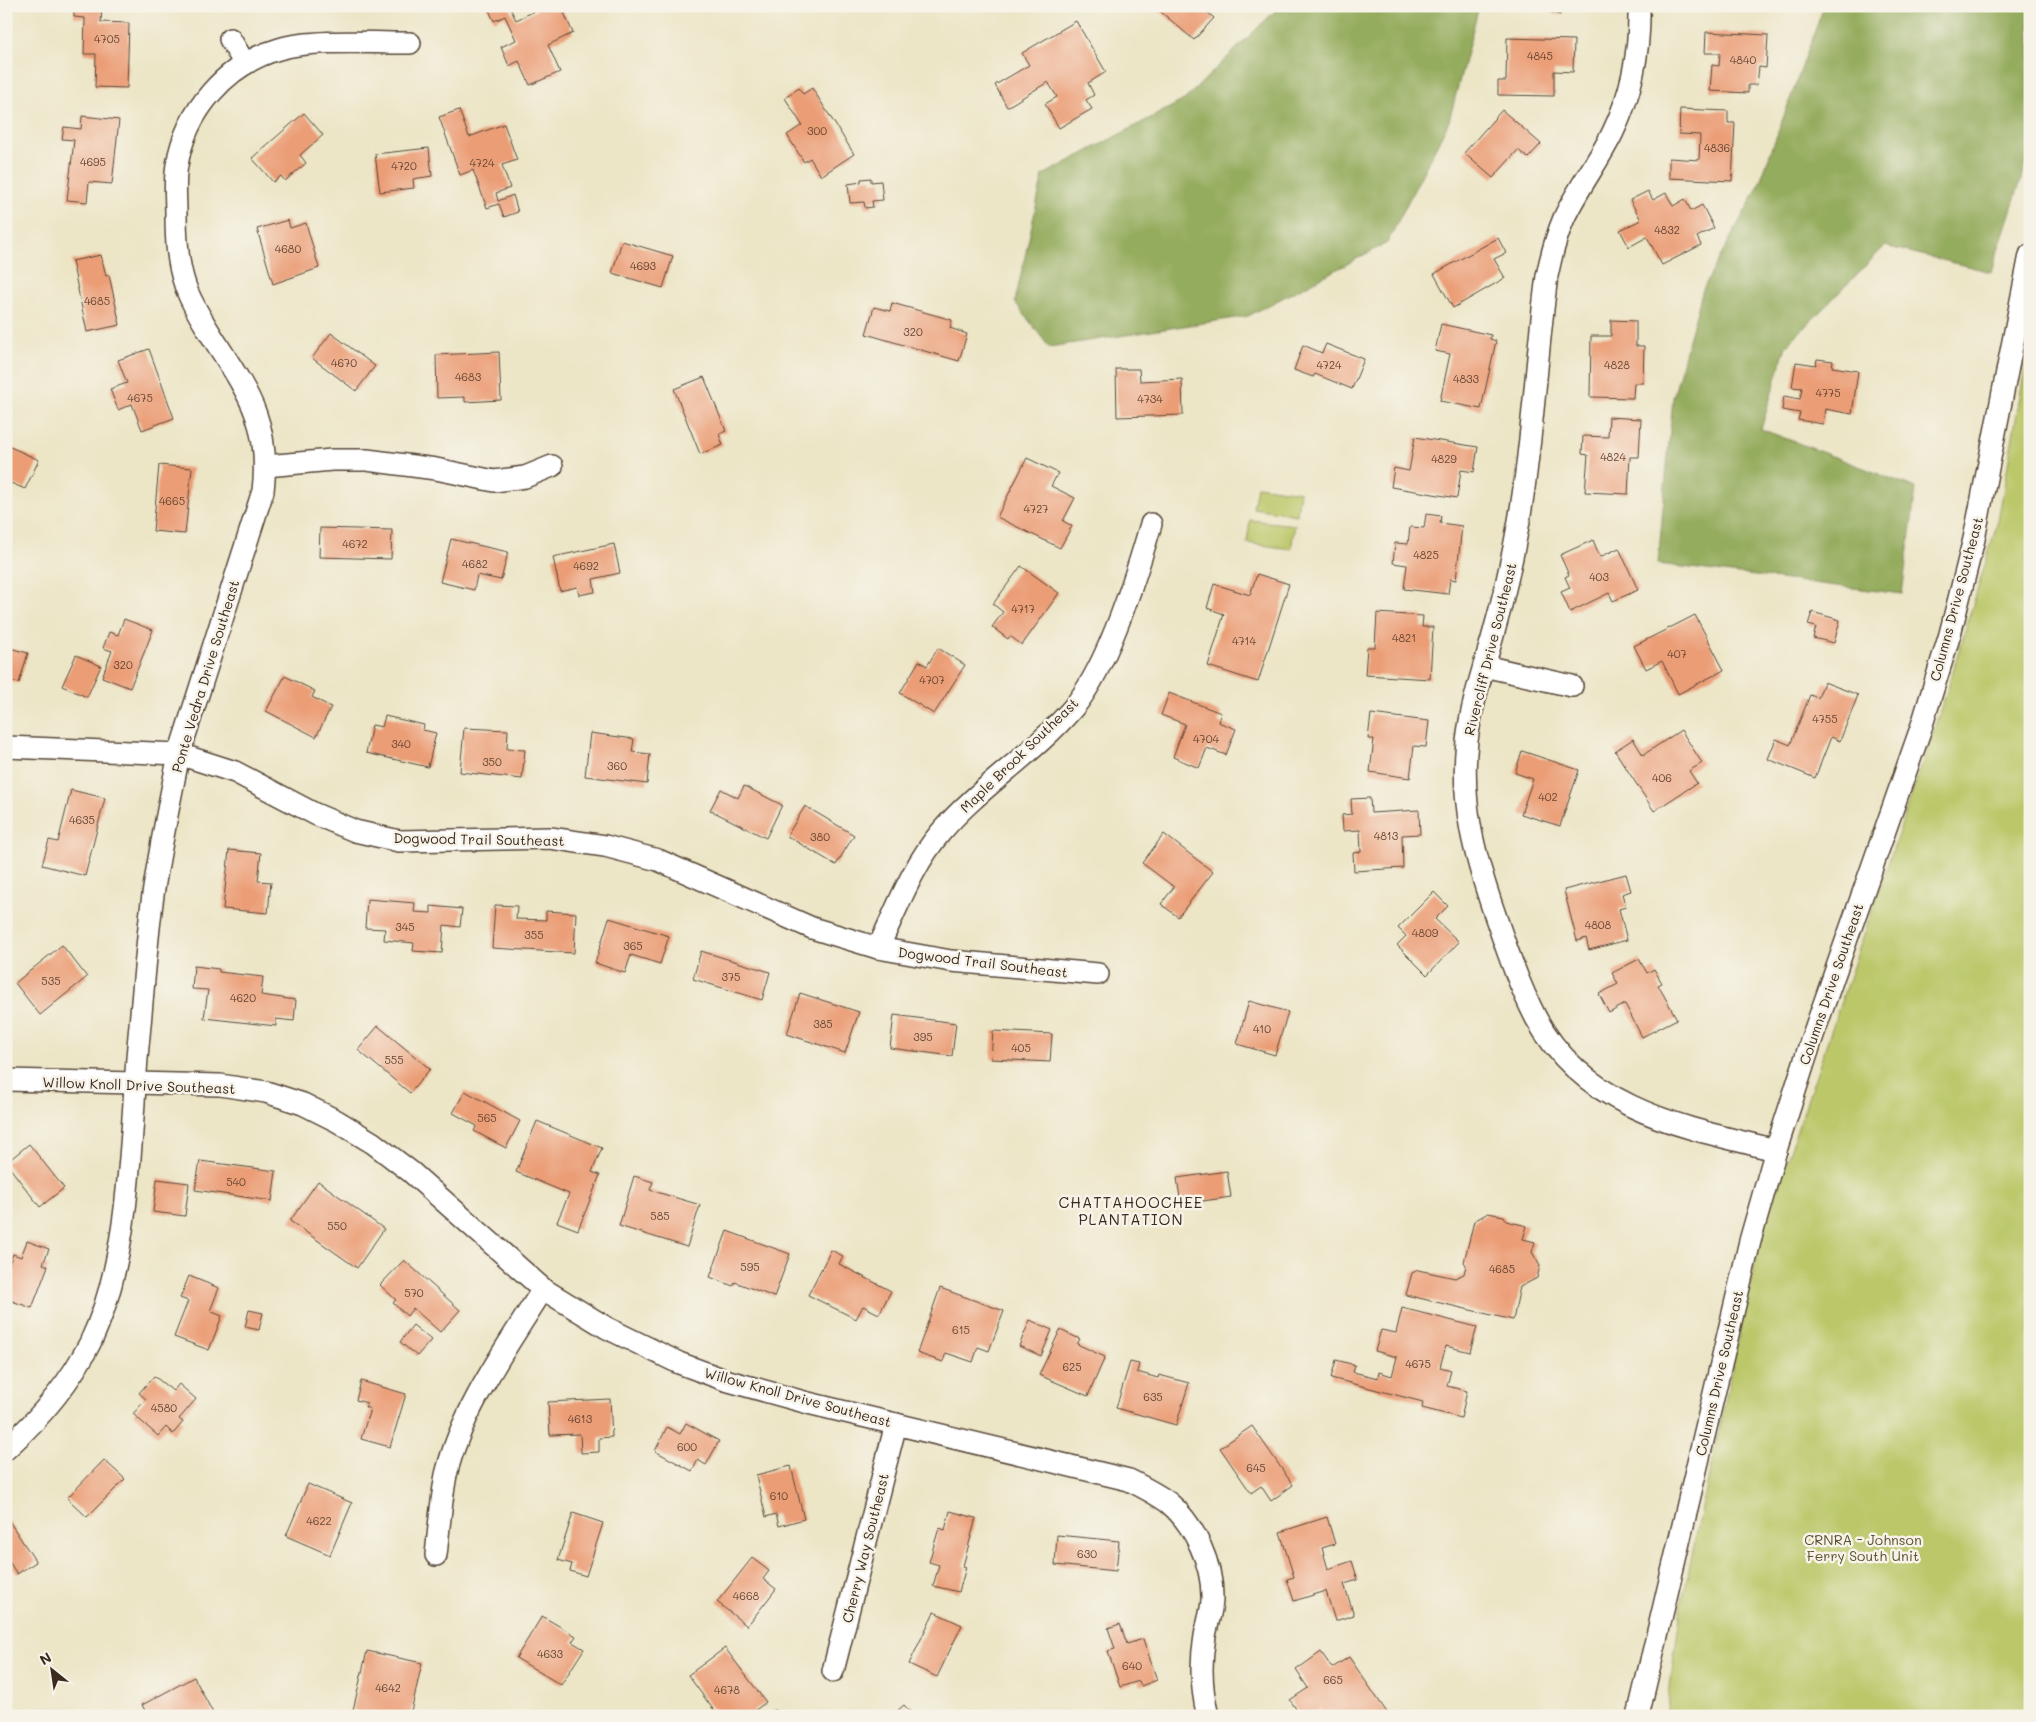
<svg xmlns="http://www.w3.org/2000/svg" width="2036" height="1722" font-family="Mali,sans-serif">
<rect width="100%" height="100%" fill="#f7f3e8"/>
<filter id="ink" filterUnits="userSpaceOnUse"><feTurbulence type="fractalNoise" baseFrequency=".02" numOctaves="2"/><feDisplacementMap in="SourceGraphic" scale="10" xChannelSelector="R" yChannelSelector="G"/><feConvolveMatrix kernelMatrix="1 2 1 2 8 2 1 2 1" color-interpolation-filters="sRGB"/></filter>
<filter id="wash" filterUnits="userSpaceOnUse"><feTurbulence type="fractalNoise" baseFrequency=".0096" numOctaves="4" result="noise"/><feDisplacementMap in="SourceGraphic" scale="20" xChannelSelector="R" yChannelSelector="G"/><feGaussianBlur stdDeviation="1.12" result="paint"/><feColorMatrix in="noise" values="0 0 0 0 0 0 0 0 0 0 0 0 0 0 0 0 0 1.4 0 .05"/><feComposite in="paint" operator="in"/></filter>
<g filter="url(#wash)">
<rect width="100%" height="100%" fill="#ece5c6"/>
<g fill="#bbc769" stroke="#7b7844">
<path d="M2030,340V1716H1666L1682,1601L1760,1239L1947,691L1998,521Z"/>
<path d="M1257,486L1300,492L1297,515L1253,508Z"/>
<path d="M1250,520L1295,525L1291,549L1247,543Z"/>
</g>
<g fill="#94ac5d" stroke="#686b3e">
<path d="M1280,6H1479L1449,121L1387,243L1248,316L1049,347L1015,302L1043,175L1184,100Z"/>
<path d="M1824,6H2030V152L1991,272L1885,246L1786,346L1761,429L1916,488L1902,594L1658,564L1673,398L1703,289L1758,187Z"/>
</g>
<g id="blocks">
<g fill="#eb9d76">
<path d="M74,6H102L101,22L129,23L127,88L95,87L96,54H84L85,18L74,17Z"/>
<path d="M487,6H509L516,20L537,10L535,6H561L573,33L548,45L560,72L530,85L519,61L509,66L501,47L516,40L505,16L494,21Z"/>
<path d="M1154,6H1200L1214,18L1194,40Z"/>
<path d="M1532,6H1563L1560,15Z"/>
<path d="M1076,21L1106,72L1088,83L1094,95L1086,100L1092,109L1059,128L1045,104L1057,97L1048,82L1007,107L995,85L1029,65L1022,53Z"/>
<path d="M1706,32L1768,35L1766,68L1759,67L1757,85H1748V93L1710,91L1712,65L1719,66L1720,53H1705Z"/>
<path d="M1507,38L1574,40L1573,72L1554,71V96L1498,95V81H1506Z"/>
<path d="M799,88L803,94L812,88L854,154L821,176L810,158L804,162L787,135L802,125L785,98Z"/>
<path d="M1680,109L1728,111V123H1735L1732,181L1669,178V158L1699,160L1700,135L1679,134Z"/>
<path d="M459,110L469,137L504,124L517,160L502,165L510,188L496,193L498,201L513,195L518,212L504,217L499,204L487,208L473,170L460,175L439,117Z"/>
<path d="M1502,110L1541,144L1528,158L1518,150L1493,178L1464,153Z"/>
<path d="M304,113L323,135L300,155L306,163L285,181L281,176L273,182L252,158Z"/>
<path d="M82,116L119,120L112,184L89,182L87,202L67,200L74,140L62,139L64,127L81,129Z"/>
<path d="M429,148L432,176L413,179L414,188L380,192L375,154Z"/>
<path d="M871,178V182L881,181L883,200L872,201L873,207L865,208L864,202L850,203L848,184L861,182V179Z"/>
<path d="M1648,191L1653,200L1666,193L1673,206L1685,199L1691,211L1702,205L1714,228L1697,237L1701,245L1662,265L1647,237L1629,247L1620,230L1641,220L1630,200Z"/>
<path d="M288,220L290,228L306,223L319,268L273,284L257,229Z"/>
<path d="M1498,238L1506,253L1494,259L1505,278L1453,308L1434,274Z"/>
<path d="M622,241L673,256L663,288L612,273Z"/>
<path d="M101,255L106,276L109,275L120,325L87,332L72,261Z"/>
<path d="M892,303L952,320L950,328L967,334L959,361L866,334L874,307L890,311Z"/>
<path d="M1611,320L1636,321V346H1644L1643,383H1634L1633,398L1590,397L1591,336H1611Z"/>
<path d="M1441,324L1491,335L1490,339L1496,341L1481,409L1440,401L1450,354L1435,351Z"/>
<path d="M331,333L375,366L356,391L312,358Z"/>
<path d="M1326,344L1364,359L1352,389L1315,374L1313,377L1294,370L1303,345L1322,353Z"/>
<path d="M149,349L174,418L142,430L132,404L118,410L110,389L127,383L118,360Z"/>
<path d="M499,352L501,400L465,402V397L437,398L436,355Z"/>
<path d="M1817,359L1833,361L1832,367L1858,371L1852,414L1825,409L1823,424L1798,420L1800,413L1782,410L1784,396L1800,399L1802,388L1792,387L1796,362L1816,365Z"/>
<path d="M1116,369H1139L1140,381L1182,379L1183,415L1117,417Z"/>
<path d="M704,377L726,431L719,434L723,445L700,454L674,389Z"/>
<path d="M1609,417L1641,419L1639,457H1630L1628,494L1585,492L1588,455L1582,454L1583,436L1608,437Z"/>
<path d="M1415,437L1478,447L1474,472L1461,470L1457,498L1391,487L1394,468L1409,471Z"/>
<path d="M6,445L39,460L25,489L6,481Z"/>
<path d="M1027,458L1058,473L1051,486L1075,498L1063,521L1072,526L1060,548L997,517Z"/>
<path d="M159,465L192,468L185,534L153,531Z"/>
<path d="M1426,514L1441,516L1440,523L1462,526L1456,580L1450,579L1448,594L1404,589L1407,565L1393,563L1395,543L1408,544L1410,527L1424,528Z"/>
<path d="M320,528L392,530L391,559L319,557Z"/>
<path d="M451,539L508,552L501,580L477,575L474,590L440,582Z"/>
<path d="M1593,540L1600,557L1619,548L1638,590L1613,601L1609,593L1570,612L1561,592L1570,588L1565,577L1569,575L1560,555Z"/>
<path d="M614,544L620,573L593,579L595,592L579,595L577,587L560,591L553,557Z"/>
<path d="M1021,566L1059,593L1022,645L1010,636L1008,639L992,627L1003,612L993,604Z"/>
<path d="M1257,574L1289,584L1258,682L1208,666L1224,614L1207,608L1214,584L1250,595Z"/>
<path d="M1812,612L1840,620L1834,643L1813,638L1816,627L1808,625Z"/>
<path d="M1377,613L1423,616L1422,627H1433L1430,679L1365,675L1367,647H1375Z"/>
<path d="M1695,615L1724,670L1678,694L1662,661L1646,669L1634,646Z"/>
<path d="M124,619L153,630L130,688L102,677L112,651L103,648L109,632L118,635Z"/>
<path d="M6,647L28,653L19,683L6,680Z"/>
<path d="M938,648L965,665L934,714L900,693L919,661L927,666Z"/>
<path d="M76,655L101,666L87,697L62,686Z"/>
<path d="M285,676L315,691L312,697L331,707L316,737L266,711Z"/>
<path d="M1824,682L1858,695L1840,741L1831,737L1815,778L1768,759L1776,739L1790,745L1810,695L1818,698Z"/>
<path d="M1169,693L1221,713L1218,722L1236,729L1226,755L1207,748L1199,768L1173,757L1185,724L1161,715Z"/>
<path d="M1371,714L1429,721L1426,747L1414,746L1410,778L1370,772L1374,739H1368Z"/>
<path d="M385,716L424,725L423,730L436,733L428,767L366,753L372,725L382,727Z"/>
<path d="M464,728L508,730L507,749L525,750L522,779L460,772Z"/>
<path d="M1681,730L1702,763L1689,771L1697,783L1654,811L1615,751L1633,739L1643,755Z"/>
<path d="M590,733L634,739L632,752L650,754L647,784L585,776Z"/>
<path d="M1522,751L1579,770L1560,826L1521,814L1533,779L1515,773Z"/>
<path d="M744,786L782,805L766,838L710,810L721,789L738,798Z"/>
<path d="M71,790L105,798L85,876L42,865L49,840L58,842Z"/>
<path d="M1370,798L1371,813L1419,810L1420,834L1402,835L1403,868L1354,871L1353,853L1361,852L1360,830L1343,831L1342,815L1352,814L1351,799Z"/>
<path d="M805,806L854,835L836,865L787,836Z"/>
<path d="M1164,834L1213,872L1178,917L1161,904L1174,887L1142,863Z"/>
<path d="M229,850L261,853L258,881L271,882L268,913L223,909Z"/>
<path d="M1626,874L1631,891L1622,894L1626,907L1619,909L1627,940L1589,950L1586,938L1577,941L1564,890Z"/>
<path d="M1434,892L1448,906L1435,919L1459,942L1427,975L1397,945L1406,936L1398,928Z"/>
<path d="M367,899L415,903L414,912L431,913V906L462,909L460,927L444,925L442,953L413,951L414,943L384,940L385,929L365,928Z"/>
<path d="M495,905L517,906L516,919L546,920V911L576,913L574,953L492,948Z"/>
<path d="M609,918L669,936L660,964L631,955L625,973L595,963Z"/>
<path d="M62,945L87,977L40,1015L15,983Z"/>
<path d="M701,951L770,972L762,1000L693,979Z"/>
<path d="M1639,959L1647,973L1654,969L1662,983L1658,985L1677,1019L1642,1037L1625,1004L1609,1013L1599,994L1618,984L1612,973Z"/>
<path d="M194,966L219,969V972L263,977L261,995L296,1000L294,1021L276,1019V1026L204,1018L208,990L192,989Z"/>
<path d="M800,993L859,1012L845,1053L787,1034Z"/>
<path d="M1249,1001L1288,1012L1275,1055L1237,1044Z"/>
<path d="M894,1015L956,1023L952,1056L890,1048Z"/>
<path d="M378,1026L430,1069L410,1093L358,1050Z"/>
<path d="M993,1031L1052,1034L1050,1062L991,1059Z"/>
<path d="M465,1091L520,1121L506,1148L474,1131L477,1126L453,1113Z"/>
<path d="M537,1121L602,1148L592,1172L600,1175L578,1230L557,1222L569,1194L516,1172Z"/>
<path d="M29,1144L64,1188L40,1207L6,1163Z"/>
<path d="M200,1161L276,1171L272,1201L195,1190Z"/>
<path d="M1227,1171L1231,1197L1181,1204L1177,1178Z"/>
<path d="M634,1176L653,1182L650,1190L700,1205L687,1247L619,1226Z"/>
<path d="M157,1179L189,1183L185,1216L153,1212Z"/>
<path d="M318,1181L384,1229L357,1268L290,1221Z"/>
<path d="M1488,1213L1504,1216L1506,1221L1527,1226L1523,1239L1535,1242L1532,1252L1540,1266L1537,1278L1520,1287L1513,1320L1406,1295L1412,1273L1418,1270L1455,1278L1464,1274L1466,1265L1464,1262L1474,1221Z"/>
<path d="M727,1231L790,1254L774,1297L735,1282L733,1286L710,1277Z"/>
<path d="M27,1241L49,1249L43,1264L48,1266L32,1308L6,1299V1272L13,1254L21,1257Z"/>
<path d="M831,1250L843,1256L839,1264L891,1291L879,1314L863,1306L856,1319L808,1295Z"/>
<path d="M404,1260L460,1310L440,1332L413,1308L407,1316L393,1303L396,1300L380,1285Z"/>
<path d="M189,1276L219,1288L210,1311L222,1316L209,1350L174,1337L188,1301L180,1298Z"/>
<path d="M940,1288L1004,1311L989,1351L978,1347L973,1362L946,1353L943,1362L917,1353Z"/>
<path d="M1402,1308L1477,1327L1470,1352L1446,1346L1440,1367L1451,1370L1447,1386L1467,1391L1461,1418L1422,1408L1423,1402L1331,1378L1336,1360L1355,1365L1353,1372L1378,1378L1379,1372L1392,1376L1397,1357L1375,1351L1381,1330L1396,1333Z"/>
<path d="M249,1310L263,1313L259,1330L245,1327Z"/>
<path d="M1030,1320L1052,1330L1041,1356L1019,1346Z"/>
<path d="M413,1325L431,1340L417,1356L400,1342Z"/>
<path d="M1060,1330L1080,1339L1077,1344L1105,1357L1088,1396L1039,1375Z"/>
<path d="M1130,1362L1139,1364L1137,1372L1158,1378L1159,1375L1189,1383L1176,1425L1116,1408Z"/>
<path d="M154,1376L173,1391L179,1384L196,1399L179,1419L183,1422L173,1434L166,1427L158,1436L133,1414L146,1399L139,1393Z"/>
<path d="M361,1381L406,1394L390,1447L361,1439L370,1409L365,1407L367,1403L356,1400Z"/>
<path d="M610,1399L612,1437L599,1438V1452L581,1453L580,1434L550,1435L548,1402Z"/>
<path d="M686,1423L719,1441L706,1465L698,1460L692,1471L655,1451L667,1427L680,1434Z"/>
<path d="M1252,1426L1293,1485L1271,1501L1261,1486L1251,1493L1220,1448Z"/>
<path d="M104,1460L125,1479L87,1517L67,1498Z"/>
<path d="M791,1466L804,1519L779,1526L776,1514L766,1517L756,1475Z"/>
<path d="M308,1484L352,1503L330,1555L286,1536Z"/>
<path d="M950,1511L976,1518L963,1566L966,1567L959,1592L933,1586L939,1565L929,1562L939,1528L945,1530Z"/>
<path d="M573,1513L603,1523L586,1576L570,1571L572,1564L558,1560Z"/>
<path d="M1327,1517L1335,1544L1322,1548L1328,1569L1352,1561L1358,1580L1344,1584L1354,1615L1335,1621L1326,1591L1294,1601L1287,1579L1294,1577L1280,1532Z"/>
<path d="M9,1521L36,1562L17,1574L10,1563L6,1565V1523Z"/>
<path d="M1057,1535L1119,1541L1116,1571L1055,1565Z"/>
<path d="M752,1558L769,1571L763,1579L776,1589L747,1626L717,1602Z"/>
<path d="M934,1612L962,1625L937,1677L909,1664Z"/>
<path d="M542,1616L576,1636L572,1642L584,1649L561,1685L516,1658Z"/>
<path d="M1120,1624L1127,1644L1143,1639L1157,1680L1141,1686L1139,1681L1120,1687L1108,1651L1115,1649L1108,1628Z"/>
<path d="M725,1648L766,1702L748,1716H718L688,1675Z"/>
<path d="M367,1651L422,1663L410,1716H379L353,1710Z"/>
<path d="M1321,1652L1332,1668L1349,1657L1388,1714L1325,1716L1320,1709L1311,1716H1301L1290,1700L1308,1688L1296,1670Z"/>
<path d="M194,1677L214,1715L148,1716L142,1705Z"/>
<path d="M904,1705L914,1716H891Z"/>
<path d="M774,1710L793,1715V1716H772Z"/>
</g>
</g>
</g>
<g filter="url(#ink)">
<use href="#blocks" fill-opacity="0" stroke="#564637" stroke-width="1"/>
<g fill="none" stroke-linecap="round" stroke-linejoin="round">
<defs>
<g id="minor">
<path d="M1639,6C1640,49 1632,93 1613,132C1599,161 1578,188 1564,218C1556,237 1551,256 1547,276C1536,358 1533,440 1519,521C1512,561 1503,600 1492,639C1482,673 1471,706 1467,741C1460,804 1475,857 1495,915C1507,950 1519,985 1536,1018C1586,1110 1682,1127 1776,1150"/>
<path d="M230,39L245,64"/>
<path d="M266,466L332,460H367L436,469L494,481L525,477L552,466"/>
<path d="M1484,666L1572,686"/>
<path d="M6,747L179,754L235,772L315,814L355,831L399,841L550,838L605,846L658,860L812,928L878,948L951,961L1098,974"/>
<path d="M878,948C897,909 912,866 941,832C980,786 1034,754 1073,708C1108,667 1136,576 1151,524"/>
<path d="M6,1080L220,1085L266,1092L303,1104L337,1121L373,1143L411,1172L543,1289L607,1328L679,1363L725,1380L808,1403L1129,1480C1143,1487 1157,1494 1169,1503C1195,1525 1213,1565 1212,1599C1212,1611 1207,1624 1205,1636C1200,1664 1201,1689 1208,1716"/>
<path d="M6,1449C40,1418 69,1385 90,1343C131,1258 130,1139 138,1046C143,996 146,945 153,895C160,848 170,800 179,754L263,491C271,423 248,393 213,338C203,321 191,304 185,285C177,262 176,238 176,214C176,198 174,181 177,165C186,111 226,64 279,49C313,39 373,43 410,43"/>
<path d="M436,1555C439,1529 441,1501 446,1475C462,1408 507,1347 543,1289"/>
<path d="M833,1671L896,1424"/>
<path d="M1638,1716L1750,1241L1776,1150L1812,1038L1921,728L1950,634L1974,539L2030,255"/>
</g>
</defs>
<use href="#minor" stroke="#564637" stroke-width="24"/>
<use href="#minor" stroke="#fff" stroke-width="21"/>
</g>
</g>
<g text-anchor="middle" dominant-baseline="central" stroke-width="5" stroke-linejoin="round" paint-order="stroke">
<g font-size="11" fill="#674734">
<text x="107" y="38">4705</text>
<text x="1540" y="55">4845</text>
<text x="1743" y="59">4840</text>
<text x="817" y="130">300</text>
<text x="1717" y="147">4836</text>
<text x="93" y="161">4695</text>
<text x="482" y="162">4724</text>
<text x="404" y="165">4720</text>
<text x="1667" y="229">4832</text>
<text x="288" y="248">4680</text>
<text x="643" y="265">4693</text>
<text x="97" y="300">4685</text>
<text x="913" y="331">320</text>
<text x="344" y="362">4670</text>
<text x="1329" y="364">4724</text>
<text x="1617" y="364">4828</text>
<text x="468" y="376">4683</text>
<text x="1466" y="378">4833</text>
<text x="1828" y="392">4775</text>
<text x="140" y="397">4675</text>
<text x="1150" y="398">4734</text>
<text x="1613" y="456">4824</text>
<text x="1444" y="458">4829</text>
<text x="172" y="500">4665</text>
<text x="1036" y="508">4727</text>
<text x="355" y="543">4672</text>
<text x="1426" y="554">4825</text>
<text x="475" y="563">4682</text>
<text x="586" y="565">4692</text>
<text x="1599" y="576">403</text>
<text x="1023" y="608">4717</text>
<text x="1404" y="637">4821</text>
<text x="1244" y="640">4714</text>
<text x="1677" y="653">407</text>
<text x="123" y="664">320</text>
<text x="932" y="679">4707</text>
<text x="1825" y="718">4755</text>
<text x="1206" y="738">4704</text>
<text x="401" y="743">340</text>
<text x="492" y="761">350</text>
<text x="617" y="765">360</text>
<text x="1662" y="777">406</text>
<text x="1548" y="796">402</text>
<text x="82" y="819">4635</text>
<text x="1386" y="835">4813</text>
<text x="820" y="836">380</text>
<text x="1598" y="924">4808</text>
<text x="405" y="926">345</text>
<text x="1425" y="932">4809</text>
<text x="534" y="934">355</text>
<text x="633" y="945">365</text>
<text x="731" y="976">375</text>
<text x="51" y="980">535</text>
<text x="243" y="997">4620</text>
<text x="823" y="1023">385</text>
<text x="1262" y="1028">410</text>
<text x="923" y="1036">395</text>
<text x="1021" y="1047">405</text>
<text x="394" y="1059">555</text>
<text x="487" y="1117">565</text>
<text x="236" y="1181">540</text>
<text x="660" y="1215">585</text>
<text x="337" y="1225">550</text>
<text x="750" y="1266">595</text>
<text x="1502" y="1268">4685</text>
<text x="414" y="1292">570</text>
<text x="961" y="1329">615</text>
<text x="1418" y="1363">4675</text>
<text x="1072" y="1366">625</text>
<text x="1153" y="1396">635</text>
<text x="164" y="1407">4580</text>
<text x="580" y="1418">4613</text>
<text x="687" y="1446">600</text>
<text x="1256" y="1467">645</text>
<text x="779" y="1495">610</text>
<text x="319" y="1520">4622</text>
<text x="1087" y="1553">630</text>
<text x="746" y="1595">4668</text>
<text x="550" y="1653">4633</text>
<text x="1132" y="1665">640</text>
<text x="1333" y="1679">665</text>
<text x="388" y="1687">4642</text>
<text x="727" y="1689">4678</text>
</g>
<g font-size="14" fill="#3b2a1e" stroke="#f7f3e8">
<text transform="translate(1956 599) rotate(-75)">Columns Drive Southeast</text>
<text transform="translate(1490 649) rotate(-76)">Rivercliff Drive Southeast</text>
<text transform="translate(205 676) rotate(-73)">Ponte Vedra Drive Southeast</text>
<text transform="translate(1019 755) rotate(-44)">Maple Brook Southeast</text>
<text transform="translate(479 839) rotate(1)">Dogwood Trail Southeast</text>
<text transform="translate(983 962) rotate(7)">Dogwood Trail Southeast</text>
<text transform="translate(1831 984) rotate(-71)">Columns Drive Southeast</text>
<text transform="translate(139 1085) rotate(2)">Willow Knoll Drive Southeast</text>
<text transform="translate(1719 1373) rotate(-77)">Columns Drive Southeast</text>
<text transform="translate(798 1397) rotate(15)">Willow Knoll Drive Southeast</text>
<text transform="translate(865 1548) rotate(-76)">Cherry Way Southeast</text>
</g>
<g font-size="14" fill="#5b5131" stroke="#f7f3e8">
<text x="1863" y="1539">CRNRA - Johnson<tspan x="1863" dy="16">Ferry South Unit</tspan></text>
</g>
<g font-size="15" letter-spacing="1" fill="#3b2a1e" stroke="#f7f3e8">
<text x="1131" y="1202">CHATTAHOOCHEE<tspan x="1131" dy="17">PLANTATION</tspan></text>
</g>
</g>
<rect width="2036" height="1722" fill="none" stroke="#f7f3e8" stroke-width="25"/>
<g transform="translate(52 1670) rotate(330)" stroke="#f7f3e8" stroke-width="4" paint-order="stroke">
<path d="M0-4L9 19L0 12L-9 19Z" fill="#3b2a1e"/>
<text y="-8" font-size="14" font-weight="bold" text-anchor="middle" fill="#3b2a1e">N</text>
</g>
</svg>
